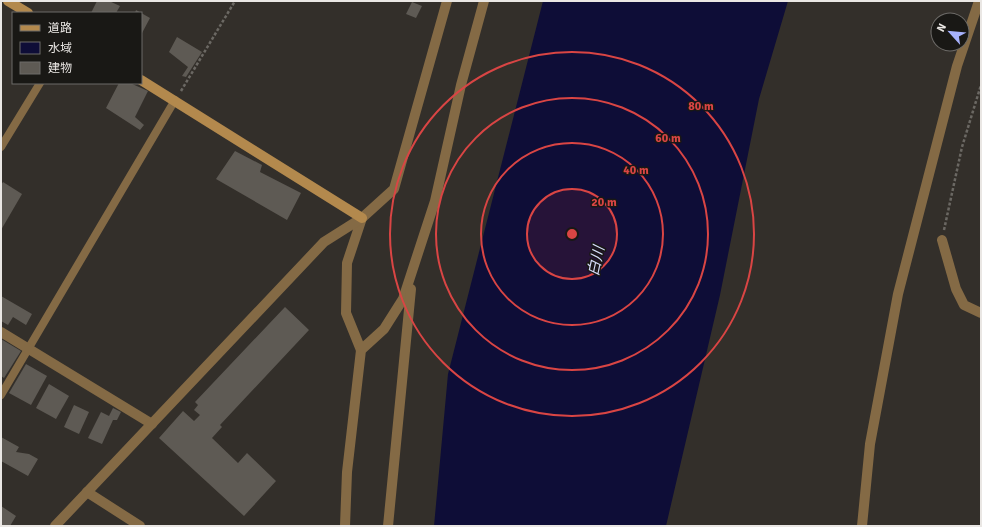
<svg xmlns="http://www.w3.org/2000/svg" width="982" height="527" font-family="Signika,'Noto Sans JP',sans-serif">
<rect width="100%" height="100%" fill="#332f2a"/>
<path fill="#0e0d37" d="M543,1H788L759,99L720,295L666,526H434L448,374Z"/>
<g fill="#5e5a54">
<path d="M97,1H109L120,6L116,13H91Z"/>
<path d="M412,2L422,6L416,18L406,14Z"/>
<path d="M136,10L150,18L141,35V13H135Z"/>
<path d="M177,37L202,52L186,77L182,76L188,67L169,52Z"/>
<path d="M119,83H130L148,91L135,117L144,125L140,130L106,108Z"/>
<path d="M235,151L262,165L260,172L301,193L287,220L216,179Z"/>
<path d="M3,182L22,194L1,230V185Z"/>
<path d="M1,296L32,314L26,325L13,317L8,325L1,321Z"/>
<path d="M285,307L309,330L220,425L222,427L212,438L238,463L247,453L276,481L244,516L159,438L183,411L194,421L200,415L194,410L198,405L195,402Z"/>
<path d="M1,339L21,351L4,378L1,376Z"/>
<path d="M26,364L47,376L31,405L9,393Z"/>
<path d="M49,384L69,396L56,419L36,408Z"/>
<path d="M74,405L89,412L79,434L64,427Z"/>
<path d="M113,408L121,412L117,420H113L102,444L88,438L101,412L109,416Z"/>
<path d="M1,437L19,447L16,452L29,454L38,459L28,476L1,461Z"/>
<path d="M1,506L16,516L10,526H1Z"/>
</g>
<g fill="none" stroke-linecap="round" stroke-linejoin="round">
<g stroke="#6b6863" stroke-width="2.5" stroke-dasharray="3 2" stroke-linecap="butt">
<path d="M181,91L235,1"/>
<path d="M944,230L962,147L981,85"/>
</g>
<g stroke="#846a45" stroke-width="8">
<path d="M1,147L40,83"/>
<path d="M1,395L175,100"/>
</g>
<g stroke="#846a45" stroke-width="10">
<path d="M942,240L956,289L964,305L981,313"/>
<path d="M1,332L152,424"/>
<path d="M361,350L346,313L347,263L362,218L394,189L447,1"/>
<path d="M87,492L140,526"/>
<path d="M55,526L324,242L362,218"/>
<path d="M345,526L347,472L361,350L384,329L403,299L435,201L461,85L484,1"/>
<path d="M388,526L411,289"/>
<path d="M862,526L870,444L898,294L957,66L979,1"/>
</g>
<g stroke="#b3894d" stroke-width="10">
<path d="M8,1L28,13"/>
<path d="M141,80L362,218"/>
</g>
</g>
<circle cx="572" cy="234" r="45" fill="#d94544" fill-opacity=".12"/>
<g fill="none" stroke="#d94544" stroke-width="2">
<circle cx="572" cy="234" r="45"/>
<circle cx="572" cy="234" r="91"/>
<circle cx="572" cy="234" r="136"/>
<circle cx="572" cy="234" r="182"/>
</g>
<g text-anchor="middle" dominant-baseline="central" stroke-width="3" stroke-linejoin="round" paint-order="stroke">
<g font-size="15" font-style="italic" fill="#d5dbfa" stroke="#191815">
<text transform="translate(596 261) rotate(-78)">白川</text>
</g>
</g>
<circle cx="572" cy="234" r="6" fill="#d94544" stroke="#191815" stroke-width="2"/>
<g font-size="12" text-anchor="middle" font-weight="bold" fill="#d94544" stroke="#191815" stroke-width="3" stroke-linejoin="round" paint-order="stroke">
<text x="701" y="110">80 m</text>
<text x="668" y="142">60 m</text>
<text x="636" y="174">40 m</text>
<text x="604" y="206">20 m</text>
</g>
<rect width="982" height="527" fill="none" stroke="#eae7e4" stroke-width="4"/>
<rect x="12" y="12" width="130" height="72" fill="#191815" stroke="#6d6b68"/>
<rect x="20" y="25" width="20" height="6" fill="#b3894d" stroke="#6d6b68"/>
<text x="48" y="32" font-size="12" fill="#eae7e4">道路</text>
<rect x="20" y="42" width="20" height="12" fill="#0e0d37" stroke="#6d6b68"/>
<text x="48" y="52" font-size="12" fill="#eae7e4">水域</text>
<rect x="20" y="62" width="20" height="12" fill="#5e5a54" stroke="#6d6b68"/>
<text x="48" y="72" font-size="12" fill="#eae7e4">建物</text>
<g transform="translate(950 32) rotate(297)"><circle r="19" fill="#191815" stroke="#6d6b68"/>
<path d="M0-3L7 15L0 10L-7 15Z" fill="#a6b1fc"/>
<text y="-6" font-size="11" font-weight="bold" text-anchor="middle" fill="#eae7e4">N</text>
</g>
</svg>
